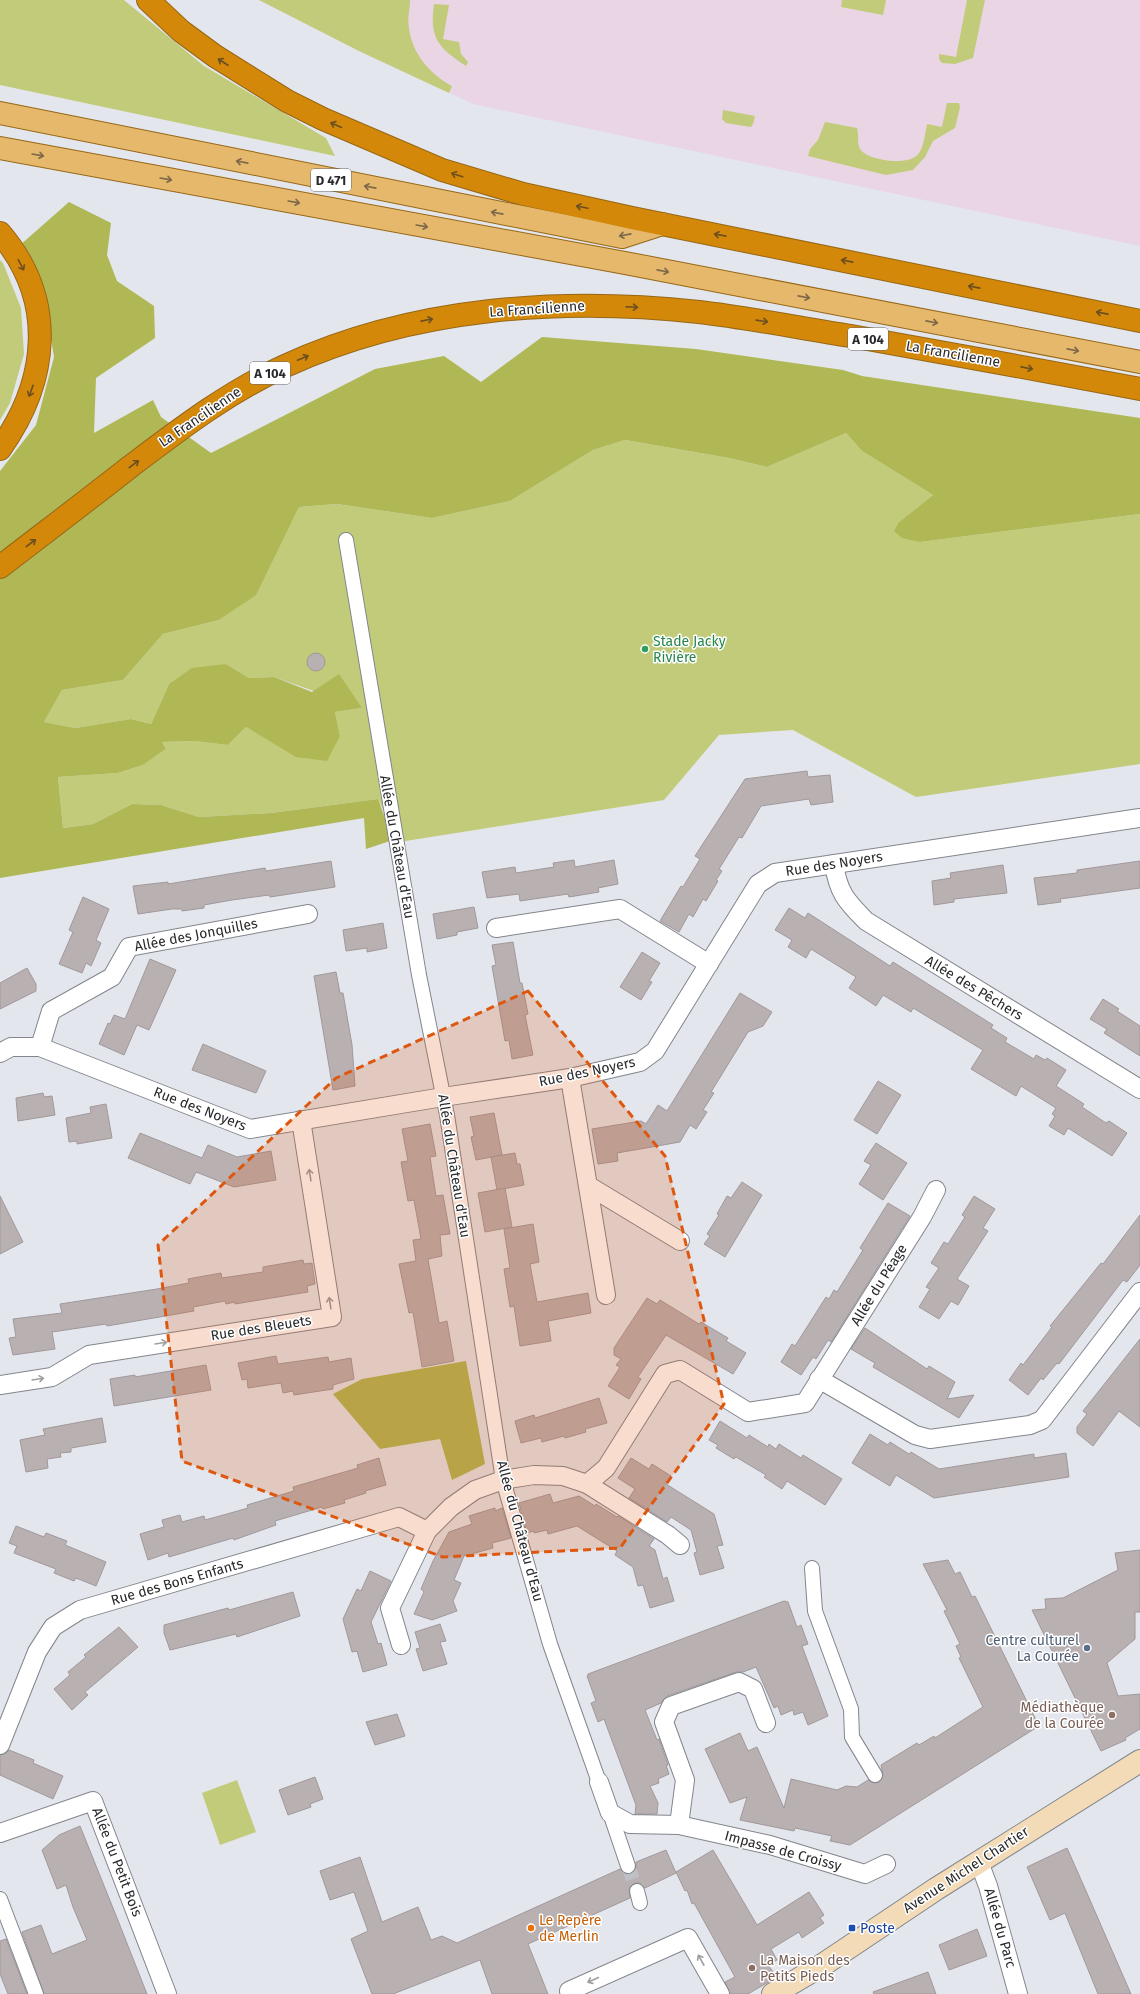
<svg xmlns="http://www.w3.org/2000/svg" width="1140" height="1994" font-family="'Fira Sans',sans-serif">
<rect width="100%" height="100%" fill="#e3e6ed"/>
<path fill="#e9d5e4" d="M259,0H1140V246L473,104L359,51Z"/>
<g fill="#c2cb79">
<path d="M0,0H124L204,66L326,138L335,156L0,85Z"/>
<path d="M259,0H410C410,9 407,19 409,28C412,54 430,74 452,86L449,93L359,51Z"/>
<path d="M842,0H886L883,15L841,7Z"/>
<path d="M967,0H985L973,58L955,64L942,63L939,59V54L956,57Z"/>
<path d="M434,4L449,5L443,39L459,42L461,54L468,62L466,66C439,48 429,39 434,4Z"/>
<path d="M947,103H959L960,107L955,128L933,141L925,157L913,170L886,175L808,156L810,149L818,140L825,122L857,128C860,137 855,146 864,153C871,158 883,160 891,161C922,162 922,152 927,124L942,127Z"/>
<path d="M723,110L755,116L753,124L751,127L726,123L722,119Z"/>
<path d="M0,260L3,263L21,308L24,354L10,403L0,420Z"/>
<path d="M846,433L862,451L933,495L899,522L920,542L1140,514V764L916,797L793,730L719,735L664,800L399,842L378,799L271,813L199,817L161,805L132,804L93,824L63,828L58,777L118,773L143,765L166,749L162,742L194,741L228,745L246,727L262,736H340L335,712L362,708L274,677L249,678L226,664L169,684L151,724L131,719L75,728L44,722L62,690L123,680L163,634L219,620L255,595L299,507L337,504L432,518L510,501L593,450L625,440L729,458L767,467Z"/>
<path d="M237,1780L256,1832L220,1845L202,1793Z"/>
</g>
<g fill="#afb855">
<path d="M69,202L111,223L107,255L117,281L154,306L155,338L96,378L94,433L153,400L161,417L211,453L375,369L444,356L481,382L542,337L696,349L843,370L862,376L1140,418V514L920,542L902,538L894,531L899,522L933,495L862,451L846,433L767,467L729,458L625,440L593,450L510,501L432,518L337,504L299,507L256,595L219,620L163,634L123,680L62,690L44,722L75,728L131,719L151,724L169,684L192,668L226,664L249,678L274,677L312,692L339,674L362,708L335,712L340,736L327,761L296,757L246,727L228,745L194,741L162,742L166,749L143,765L118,773L58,777L63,828L93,824L132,804L161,805L199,817L271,813L378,799L393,840L366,849L364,818L0,878V471L36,425L54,357L44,297L19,246Z"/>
<path d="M466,1361L485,1464L452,1480L440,1439L380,1449L333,1394L362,1379Z"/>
</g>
<g fill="#b9b0b2" stroke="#a1989a">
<circle cx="316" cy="662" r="9"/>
<path d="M807,771L808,777L830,775L833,802L811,805L809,799L761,806L742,838L739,837L719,869L722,871L716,880L718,881L706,901L703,899L693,917L689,914L679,932L660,921L681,886L683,887L700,859L695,856L745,779Z"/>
<path d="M574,860L575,867L614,860L618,884L598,888L599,892L569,897L568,894L520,901L519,894L487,898L482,872L515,867L516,873L554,867L553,863Z"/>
<path d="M331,861L335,887L270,897L269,895L232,900L204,905V908L182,911V909H172L138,914L133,886L168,882V884L265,868L266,871Z"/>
<path d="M1140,861V888L1060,899L1061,902L1038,905L1034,878L1077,873V870Z"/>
<path d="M1003,865L1007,893L954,899V902L934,905L932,881L951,878L950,873Z"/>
<path d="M83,897L109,909L96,940L101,943L91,966L86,963L82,973L59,964L73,932L69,930Z"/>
<path d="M474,907L478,928L457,932V935L437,939L433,914Z"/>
<path d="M789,908L805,918L808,913L890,966L893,962L993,1025L991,1028L1007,1038L1005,1042L1034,1059L1036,1055L1045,1060L1047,1058L1066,1070L1056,1086L1084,1104L1082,1107L1106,1123L1109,1121L1127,1133L1112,1156L1068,1128L1064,1135L1049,1126L1055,1116L1052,1114L1056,1108L1021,1086L1016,1096L971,1069L983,1050L913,1008L911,1012L883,995L876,1006L849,988L856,977L811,949L806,958L788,947L792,940L775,930Z"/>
<path d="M383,923L387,948L367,952V948L346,951L343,930Z"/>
<path d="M513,942L520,983H522L528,1014L525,1015L533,1055L512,1059L509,1040L505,1041L492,966L496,965L492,945Z"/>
<path d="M642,952L660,963L649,981L652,982L641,1000L620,987Z"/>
<path d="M150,959L176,970L149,1030L137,1025L124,1055L99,1044L108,1023L110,1024L114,1015L125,1019Z"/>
<path d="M27,968L36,984V991L0,1009V983Z"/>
<path d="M336,972L340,993H343L352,1045L355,1086L333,1090L314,976Z"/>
<path d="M740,993L772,1012L763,1026L748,1032L711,1092L714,1093L703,1110L707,1112L696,1129L690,1125L680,1142L617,1153L618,1161L598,1164L592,1129L641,1121L646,1124L658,1105L667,1111Z"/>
<path d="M1103,999L1119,1009L1117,1011L1140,1026V1056L1104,1033L1107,1029L1090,1019Z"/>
<path d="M203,1044L266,1071L256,1093L192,1070Z"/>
<path d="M878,1081L901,1095L877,1134L854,1120Z"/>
<path d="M43,1093L44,1097L52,1096L55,1115L18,1121L16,1098Z"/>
<path d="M106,1104L112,1138L77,1144V1141L69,1142L66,1118L91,1113L90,1107Z"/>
<path d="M494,1113L502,1155L476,1160L471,1137L474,1136L470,1117Z"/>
<path d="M430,1124L436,1156L430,1157L433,1177L436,1196L443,1195L450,1234L440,1235L442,1256L428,1259L439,1323L447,1321L454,1361L422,1367L413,1312L409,1313L399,1264L416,1261L413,1240L421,1239L414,1200L408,1201L401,1162L408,1161L402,1129Z"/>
<path d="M140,1133L202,1158L208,1145L237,1157L271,1151L276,1180L234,1187L196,1172L190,1184L128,1158Z"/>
<path d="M876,1143L907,1163L883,1200L859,1184L871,1165L864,1161Z"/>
<path d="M515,1153L517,1164H520L524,1185L497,1190L491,1157Z"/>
<path d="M742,1182L762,1195L725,1257L704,1244L710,1236L707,1234L719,1215L717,1214L727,1196L731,1198Z"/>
<path d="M505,1188L512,1227L485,1232L478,1193Z"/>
<path d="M0,1196L23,1242L0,1254Z"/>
<path d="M974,1196L995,1209L983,1228L988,1231L957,1279L969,1286L958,1305L951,1301L939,1319L919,1307L930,1289L926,1287L939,1268L931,1263L944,1242L948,1244L965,1217L962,1215Z"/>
<path d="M888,1203L910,1216L831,1342L828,1340L816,1359L813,1357L801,1375L781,1362L792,1344L795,1346L826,1297L829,1299L834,1290L837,1292L863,1250L860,1248Z"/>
<path d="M1140,1215V1265L1127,1282L1123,1280L1059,1364L1057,1363L1043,1380L1041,1378L1028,1395L1009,1380L1021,1363L1023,1365L1052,1327L1050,1326L1101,1263L1103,1264Z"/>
<path d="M533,1224L539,1262L530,1264L537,1302L588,1293L591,1313L548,1321L551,1341L520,1346L514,1306L510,1307L504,1269L510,1268L504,1229Z"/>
<path d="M303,1260L304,1264L312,1263L315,1284L307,1286L308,1292L235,1304V1302L226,1304L225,1301L193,1307L194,1311L177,1314L107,1326L106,1324L52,1332L55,1349L13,1355L9,1338L16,1337L13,1319L62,1313L60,1304L157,1289L189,1283L188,1279L221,1273L222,1278L263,1272V1267Z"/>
<path d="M647,1298L657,1304L660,1300L699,1324L701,1322L728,1338L726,1341L746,1353L733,1374L666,1335L638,1377L641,1379L629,1399L608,1386L620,1367L616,1365L621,1359L614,1355V1348Z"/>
<path d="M865,1328L927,1369L929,1366L955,1382L947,1399L974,1395L959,1418L873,1367L875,1363L851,1349Z"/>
<path d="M1140,1339V1427L1119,1411L1093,1446L1077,1433V1427L1087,1414L1083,1411Z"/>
<path d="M276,1356L278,1364L328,1357L329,1362L351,1358L354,1379L333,1385V1389L294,1395L293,1391L283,1393L281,1383L248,1388L247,1379L242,1380L238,1363Z"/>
<path d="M206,1365L211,1390L114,1406L110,1379L135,1375V1377Z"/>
<path d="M599,1398L607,1423L585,1429L586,1432L565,1438L564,1436L542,1442L541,1438L521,1443L515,1421L534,1415L535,1418Z"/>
<path d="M102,1418L106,1442L71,1448V1452L60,1453L61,1457L47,1459L48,1468L26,1472L20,1440L45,1435L43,1429Z"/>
<path d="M720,1421L747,1438L749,1435L768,1447L769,1444L776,1449L779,1444L801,1458L803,1455L842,1479L825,1505L787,1481L782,1489L764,1477L766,1475L736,1457L734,1459L716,1448L718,1445L709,1440Z"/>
<path d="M870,1434L888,1445L890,1442L909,1454L911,1452L939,1469L1034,1454V1458L1066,1453L1069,1477L934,1498L896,1475L890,1486L852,1463Z"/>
<path d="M379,1458L386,1485L365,1491L366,1493L344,1500L345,1503L323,1509L322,1507L275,1521L276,1525L234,1540L233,1538L169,1557L168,1553L148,1560L140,1534L164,1527L162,1520L180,1515L182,1522L204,1516L205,1520L227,1514L248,1508L247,1505L294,1491L293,1487L358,1468L357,1465Z"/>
<path d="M631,1458L649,1469L652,1464L671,1476L666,1484L714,1514L723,1545L717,1546L724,1568L700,1575L694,1553L697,1552L691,1530L671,1517L667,1522L629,1498L635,1489L618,1478Z"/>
<path d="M550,1494L553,1503L579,1496L595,1506L596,1504L617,1517L618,1516L654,1539L649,1546L655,1550L663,1579L667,1577L674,1601L650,1608L643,1585L638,1586L633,1567L615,1555L617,1551L577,1526L548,1534L547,1530L534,1533V1531L527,1533L519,1503Z"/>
<path d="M495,1508V1511L502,1508L511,1538L492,1543L493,1548L464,1556L454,1580L461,1583L453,1601L457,1611L432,1620L414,1614L424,1592L421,1589L433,1561L449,1532L472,1524L469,1516Z"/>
<path d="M16,1526L44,1537L46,1533L67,1541L65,1545L106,1562L96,1586L76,1578L74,1581L54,1573L56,1569L14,1553L17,1546L9,1543Z"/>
<path d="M1140,1550V1612H1135V1639L1107,1663L1118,1696L1140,1694V1729L1125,1738L1126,1740L1101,1751L1032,1610L1046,1609L1045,1599L1063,1598L1118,1570L1115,1553Z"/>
<path d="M948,1560L955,1574L960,1572L972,1597L975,1596L1039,1726L850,1845L830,1841L832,1836L795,1828L794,1831L740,1820L747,1797L730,1803L705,1749L740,1733L748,1751L757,1747L784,1808L791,1779L837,1790L846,1786L857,1787L868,1780L875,1783L879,1782L883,1775L881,1765L917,1743L919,1745L934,1736L935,1738L983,1707L959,1658L961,1657L956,1646L960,1644L944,1611L947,1610L923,1564Z"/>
<path d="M370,1571L391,1581L371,1622L378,1644L381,1643L387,1665L363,1672L357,1651L352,1652L343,1619L357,1589L361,1591Z"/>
<path d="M293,1592L300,1616L237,1637L236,1634L170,1650L164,1633V1625L228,1608L229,1610Z"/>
<path d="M784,1601L788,1602L797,1627L801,1625L808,1644L802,1646L828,1716L808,1725L803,1712L794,1715L793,1710L781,1715L778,1706L774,1708L756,1667L743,1672H736L667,1696L661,1703L645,1710L657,1740L659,1739L668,1765H666L669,1774L658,1779L659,1783L650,1786L658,1803L657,1814H635L636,1805L604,1719L598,1722L591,1703L596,1701L587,1676H588V1674Z"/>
<path d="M440,1624L446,1641L440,1642L447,1664L423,1671L416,1649L420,1648L415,1632Z"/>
<path d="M119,1627L138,1647L85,1692L88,1695L72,1710L54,1689L70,1675L68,1672L86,1657L84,1655Z"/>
<path d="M397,1714L405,1736L375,1745L366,1722Z"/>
<path d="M9,1750L34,1760L33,1763L63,1776L53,1799L0,1775V1755L6,1753Z"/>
<path d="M315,1777L323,1799L310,1804L311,1807L288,1815L279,1790Z"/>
<path d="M80,1826L117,1918L147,1994H44L22,1932L41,1925L52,1954L87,1940L73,1907L66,1885L57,1889L42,1850L59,1835Z"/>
<path d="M1067,1848L1086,1891L1131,1994H1098L1065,1913L1050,1920L1027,1867Z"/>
<path d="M666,1850L676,1873L645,1888L640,1883H635L629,1888L630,1898L528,1944L548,1994H492L480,1960L393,1994H372L351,1939L368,1931L354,1892L330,1900L320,1871L360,1857L382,1922L418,1907L431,1940L442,1936L457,1943L620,1869L626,1874H631L636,1868V1862Z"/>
<path d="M713,1850L757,1925L809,1892L824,1915L820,1918L824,1923L802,1938L799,1932L771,1949L777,1960L768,1965L777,1977L748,1994H730L725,1982L735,1977L694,1903L692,1904L687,1890L685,1891L676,1872Z"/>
<path d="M977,1929L987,1956L949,1970L939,1945Z"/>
<path d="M6,1939L27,1994H8L0,1974V1941Z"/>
<path d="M928,1972L936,1994H874L873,1992Z"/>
</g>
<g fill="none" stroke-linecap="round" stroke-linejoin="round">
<path stroke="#bec0c6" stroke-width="14" stroke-dasharray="14 7" stroke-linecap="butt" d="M628,1866L637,1891"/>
<defs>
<g id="pedestrian">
<path d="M346,540L419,975L447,1115L503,1480L550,1644L599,1782"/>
<path d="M812,1568L815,1611L851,1709L852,1737L875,1775"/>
<path d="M610,1813L628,1866"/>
<path d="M637,1891L640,1903"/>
<path d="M0,1899L36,1994"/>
</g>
<g id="minor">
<path d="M834,864C838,892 846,901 866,921L1140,1089"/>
<path d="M496,928L620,909L709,964"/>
<path d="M40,1047L51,1011L112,977L129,947L308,914"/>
<path d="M0,1053L11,1047H40L250,1129L443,1097L570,1078L640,1062L655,1051L758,884L775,873L1140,818"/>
<path d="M570,1078L606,1295"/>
<path d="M589,1186L680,1241"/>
<path d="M819,1379L915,1435L930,1439L1030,1425L1042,1420L1140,1292"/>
<path d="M0,1385L52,1377L89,1355L332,1317L301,1120"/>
<path d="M587,1484L606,1468L665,1374L680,1370L748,1412L805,1403L922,1217L936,1190"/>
<path d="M401,1645L390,1608L427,1531L451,1507L475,1490L503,1480L534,1475L563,1476L587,1484L668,1535L680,1545"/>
<path d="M0,1745L37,1652L53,1627L80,1610L399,1517L427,1531"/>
<path d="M599,1782L610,1813L630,1824L679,1825L770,1845L865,1874L886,1864"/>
<path d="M679,1825L685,1780L664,1722L671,1706L739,1682L753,1689L766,1723"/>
<path d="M0,1833L93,1801L167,1994"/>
<path d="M979,1862L988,1886L1018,1994"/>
<path d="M570,1994L569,1991L688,1938L720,1994"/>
</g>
<path id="secondary" d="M773,1994L821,1966L936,1889L1140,1761"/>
<g id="primary">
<path d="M0,113L622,237L662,224"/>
<path d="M0,148L625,263L1140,362"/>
</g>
<g id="motorway">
<path d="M148,0L181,31L215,56L287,101L323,119L442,170L523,194L632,218L1140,321"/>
<path d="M0,233C57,300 49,380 0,449"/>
<path d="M0,567C44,533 88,500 131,466C180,429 228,392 285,366C413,307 561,297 699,312C750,318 800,328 851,336C947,353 1044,371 1140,389"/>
</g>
</defs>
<use href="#pedestrian" stroke="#82858c" stroke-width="16"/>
<use href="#minor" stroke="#82858c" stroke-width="20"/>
<use href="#secondary" stroke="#82858c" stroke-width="24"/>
<use href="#primary" stroke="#976716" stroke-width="24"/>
<use href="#motorway" stroke="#976716" stroke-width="24"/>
<use href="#pedestrian" stroke="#fff" stroke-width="14"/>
<use href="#minor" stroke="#fff" stroke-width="18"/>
<use href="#secondary" stroke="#f2dbb6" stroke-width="22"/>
<use href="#primary" stroke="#e5b86c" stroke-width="22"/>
<use href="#motorway" stroke="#d3880a" stroke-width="22"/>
</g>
<defs><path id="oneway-shaft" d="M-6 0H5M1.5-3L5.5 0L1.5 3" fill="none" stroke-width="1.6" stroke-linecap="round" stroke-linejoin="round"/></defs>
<g stroke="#6c4f1e">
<use href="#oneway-shaft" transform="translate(223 62) rotate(-147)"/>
<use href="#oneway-shaft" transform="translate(336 125) rotate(-156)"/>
<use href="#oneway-shaft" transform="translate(457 175) rotate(-162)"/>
<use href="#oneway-shaft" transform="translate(582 207) rotate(-168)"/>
<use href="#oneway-shaft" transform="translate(720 235) rotate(-169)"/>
<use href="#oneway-shaft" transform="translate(847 261) rotate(-169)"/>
<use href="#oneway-shaft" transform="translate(21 265) rotate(62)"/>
<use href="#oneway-shaft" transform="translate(974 287) rotate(-169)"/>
<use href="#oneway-shaft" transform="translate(632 307) rotate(3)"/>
<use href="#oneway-shaft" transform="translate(1102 313) rotate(-169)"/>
<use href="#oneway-shaft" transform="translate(427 320) rotate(-11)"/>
<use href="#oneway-shaft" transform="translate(762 321) rotate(8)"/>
<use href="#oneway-shaft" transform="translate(303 358) rotate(-23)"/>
<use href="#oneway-shaft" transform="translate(1027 368) rotate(11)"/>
<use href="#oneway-shaft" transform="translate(31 391) rotate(110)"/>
<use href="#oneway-shaft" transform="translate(134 464) rotate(-37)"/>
<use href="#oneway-shaft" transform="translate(31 543) rotate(-37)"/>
</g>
<g stroke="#7d6949">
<use href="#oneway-shaft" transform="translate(38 155) rotate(10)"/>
<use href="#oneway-shaft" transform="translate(242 162) rotate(-169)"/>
<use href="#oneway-shaft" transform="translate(166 179) rotate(10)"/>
<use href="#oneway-shaft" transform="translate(370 187) rotate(-169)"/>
<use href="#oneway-shaft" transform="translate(294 202) rotate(10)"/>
<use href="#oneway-shaft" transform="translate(497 213) rotate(-169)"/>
<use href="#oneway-shaft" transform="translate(422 226) rotate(10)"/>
<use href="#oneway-shaft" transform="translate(625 235) rotate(169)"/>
<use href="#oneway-shaft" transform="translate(663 271) rotate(11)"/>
<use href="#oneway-shaft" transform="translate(804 297) rotate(11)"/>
<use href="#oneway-shaft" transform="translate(932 322) rotate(11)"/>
<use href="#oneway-shaft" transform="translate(1073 350) rotate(11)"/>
</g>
<g stroke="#9e9fa0">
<use href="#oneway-shaft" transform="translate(310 1175) rotate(-99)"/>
<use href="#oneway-shaft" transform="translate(330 1303) rotate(-99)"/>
<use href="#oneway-shaft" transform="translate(161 1343) rotate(-9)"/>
<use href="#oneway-shaft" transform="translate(38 1379) rotate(-9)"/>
<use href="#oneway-shaft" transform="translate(701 1960) rotate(-119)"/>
<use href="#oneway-shaft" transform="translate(593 1980) rotate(156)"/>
</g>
<path fill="#de570e" fill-opacity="0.2" stroke="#de570e" stroke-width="3" stroke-dasharray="8 5" stroke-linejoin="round" d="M528,991L665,1156L724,1404L620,1548L443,1557L182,1461L158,1245L336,1078Z"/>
<circle fill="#2e9e5b" stroke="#fff" stroke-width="1.5" cx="645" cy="649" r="4"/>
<circle fill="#5c6f8a" stroke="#fff" stroke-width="1.5" cx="1087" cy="1648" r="4"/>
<g fill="#8d6e63" stroke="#fff" stroke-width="1.5">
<circle cx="1112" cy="1715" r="4"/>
<circle cx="752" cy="1968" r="4"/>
</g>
<circle fill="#e8710a" stroke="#fff" stroke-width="1.5" cx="531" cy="1928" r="4"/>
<rect fill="#1a4fb4" stroke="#fff" stroke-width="1.5" x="848" y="1924" width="8" height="8" rx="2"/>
<g text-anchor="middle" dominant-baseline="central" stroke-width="3" stroke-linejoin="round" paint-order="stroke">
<g fill="#fff" stroke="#68696b" stroke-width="1">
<rect x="311" y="169" width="40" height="22" rx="3"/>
<rect x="848" y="328" width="40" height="22" rx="3"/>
<rect x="250" y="362" width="40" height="22" rx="3"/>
</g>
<g font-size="13" font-weight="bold" fill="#28292c">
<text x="331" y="180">D 471</text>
<text x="868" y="339">A 104</text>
<text x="270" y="373">A 104</text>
</g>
<g font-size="14" fill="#28292c" stroke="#fff">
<text transform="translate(537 309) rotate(-4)">La Francilienne</text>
<text transform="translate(953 354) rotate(10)">La Francilienne</text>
<text transform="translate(200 417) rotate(-34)">La Francilienne</text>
<text transform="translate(397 847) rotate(80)">Allée du Château d'Eau</text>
<text transform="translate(834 864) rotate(-9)">Rue des Noyers</text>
<text transform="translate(196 935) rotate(-11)">Allée des Jonquilles</text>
<text transform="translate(974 988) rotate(31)">Allée des Pêchers</text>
<text transform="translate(587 1072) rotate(-12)">Rue des Noyers</text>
<text transform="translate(200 1109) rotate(21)">Rue des Noyers</text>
<text transform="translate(454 1166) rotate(81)">Allée du Château d'Eau</text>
<text transform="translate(879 1285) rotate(-58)">Allée du Péage</text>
<text transform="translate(261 1328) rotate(-9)">Rue des Bleuets</text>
<text transform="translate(520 1531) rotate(75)">Allée du Château d'Eau</text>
<text transform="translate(177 1582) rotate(-16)">Rue des Bons Enfants</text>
<text transform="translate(783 1851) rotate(15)">Impasse de Croissy</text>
<text transform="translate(117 1862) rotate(69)">Allée du Petit Bois</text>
<text transform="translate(966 1870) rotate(-33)">Avenue Michel Chartier</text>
<text transform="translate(1000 1928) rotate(74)">Allée du Parc</text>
</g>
<g font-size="14" fill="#27864d" stroke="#fff" text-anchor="start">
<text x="653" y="641">Stade Jacky<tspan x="653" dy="16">Rivière</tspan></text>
</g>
<g font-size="14" fill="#4e5e75" stroke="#fff" text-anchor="end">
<text x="1079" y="1640">Centre culturel<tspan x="1079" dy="16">La Courée</tspan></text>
</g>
<g font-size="14" fill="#785e54" stroke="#fff" text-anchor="end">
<text x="1104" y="1707">Médiathèque<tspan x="1104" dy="16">de la Courée</tspan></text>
<text x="760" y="1960" text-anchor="start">La Maison des<tspan x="760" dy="16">Petits Pieds</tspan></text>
</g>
<g font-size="14" fill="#c56008" stroke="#fff" text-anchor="start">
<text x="539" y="1920">Le Repère<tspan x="539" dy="16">de Merlin</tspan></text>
</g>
<g font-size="14" fill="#164399" stroke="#fff" text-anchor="start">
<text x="860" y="1928">Poste</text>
</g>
</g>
</svg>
